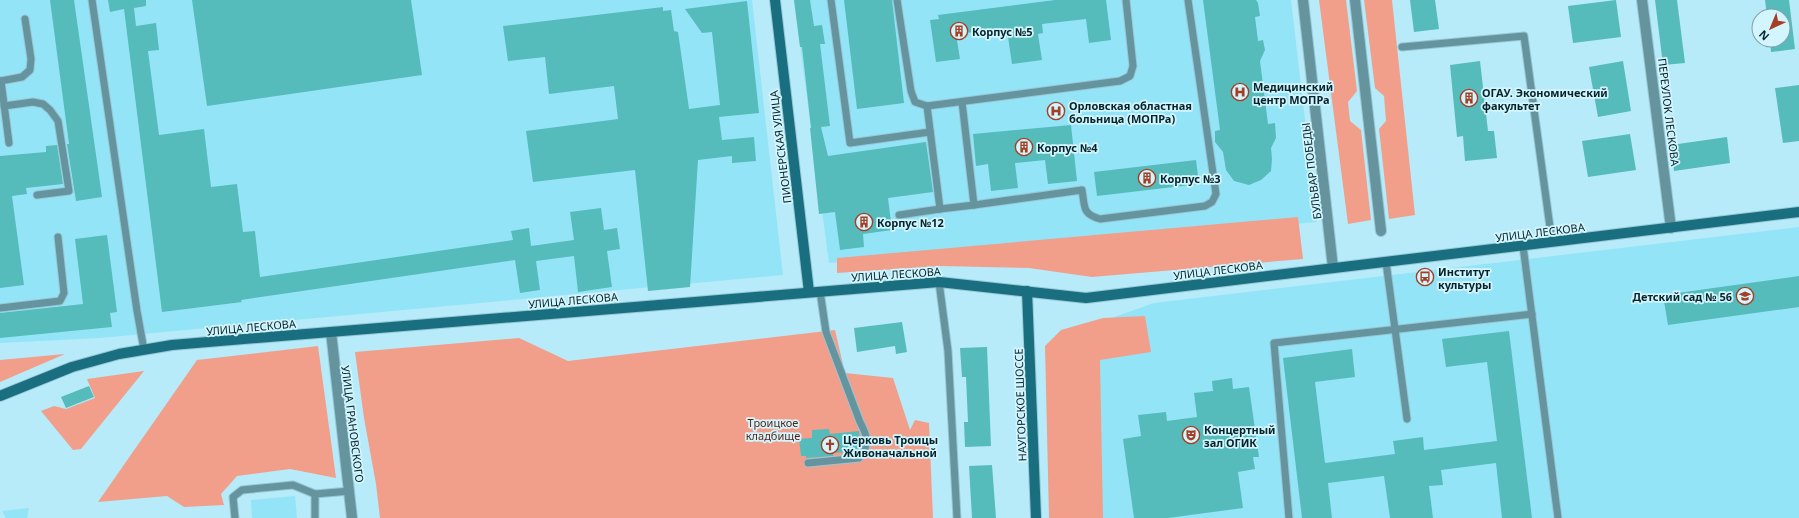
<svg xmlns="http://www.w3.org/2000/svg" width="1799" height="518" font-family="'Noto Sans',sans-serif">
<rect width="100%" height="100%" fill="#b7ebf9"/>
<g fill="#94e4f8">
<path d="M0,0H752L783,275L100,338L0,343Z"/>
<path d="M794,0H1291L1317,222L829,263Z"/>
<path d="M1799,227V518H1090L1086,327L1154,303Z"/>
<path d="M295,496L297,518H252L251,500Z"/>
<path d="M29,508L27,518H6L2,511Z"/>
</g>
<g fill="#f19f8a">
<path d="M1319,0H1346L1357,91L1348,102L1350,121L1361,130L1371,220L1348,224Z"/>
<path d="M1364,0H1392L1415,215L1389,219L1379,129L1386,121L1384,96L1375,88Z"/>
<path d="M1298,217L1303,259L1092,277L1029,268L940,266L837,273V258Z"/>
<path d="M1145,316L1151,352L1100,360L1103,518H1049L1045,346L1061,330L1103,318Z"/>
<path d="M835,330L845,373L893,378L910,430L915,420L929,423L933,518H380L376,484L364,418L355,352L519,338L568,361Z"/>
<path d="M318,346L336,478L290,469L237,476L221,494L224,505L184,507L167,496L98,502L197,360Z"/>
<path d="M65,354L0,382V360Z"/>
<path d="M144,371L81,449L73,450L41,411L54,406L66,409L95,398L87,379Z"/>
</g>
<g fill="#56bbbb">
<path d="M50,0H74L102,197L76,201L67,144H69Z"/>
<path d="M108,0H146V6L134,8L136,26L156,23L159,50L148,51L159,135L204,129L211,187L237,184L243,232L255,231L260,277L513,240L511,231L529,228L531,246L574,240L570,212L601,208L604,230L617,228L620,249L607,251L612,287L578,292L574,256L536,261L540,290L520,293L515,260L241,300L242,302L162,312L124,9L110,12Z"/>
<path d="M192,0H411L422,75L207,106Z"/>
<path d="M794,0H810L814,26L822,25L825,44H820L830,126L821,127L828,156L926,142L933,192L888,198L892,230L863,234L864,247L840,250L835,212L819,214L810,128H811L802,47H800Z"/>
<path d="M844,0H892L904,103L857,109Z"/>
<path d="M1055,0H1106L1111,40L1089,43L1086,19L1042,24L1043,33L1038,34L1042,60L1012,64L1008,37H1003L1002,29L956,34L960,59L936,62L930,20L939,19L938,15Z"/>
<path d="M1203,0H1256L1258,3L1260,16L1255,17L1258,41L1263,40L1265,50L1260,61L1268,124L1275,123L1276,138L1271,148L1272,159L1271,171L1261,180L1249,185L1234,181L1226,170L1223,152L1215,142V131L1220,130Z"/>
<path d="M1410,0H1435L1439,29L1414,32Z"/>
<path d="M1616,0L1621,37L1573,43L1568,6Z"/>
<path d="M1655,0H1677L1685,63L1663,65Z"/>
<path d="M1765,0H1789L1795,49L1771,52L1770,40H1783V16H1767Z"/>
<path d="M747,1L759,113L719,117L722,140L754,137L756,161L732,163V156L698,160L690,287L648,291L635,170L533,182L526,131L618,119L614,86L549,94L545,57L508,61L503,26L663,7V11L671,10L674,31L678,32L689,109L720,105L712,32L702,33L685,9Z"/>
<path d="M1480,61L1488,131H1494L1497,158L1465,161L1463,136L1457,137L1450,65Z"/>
<path d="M1623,61L1631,111L1598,117L1589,67Z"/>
<path d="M1799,85V141L1783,143L1775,88Z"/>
<path d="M1071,125L1077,181L1048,184L1045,160L1015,163L1018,188L991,191L988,164L976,166L973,134Z"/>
<path d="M1630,134L1636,170L1588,177L1582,141Z"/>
<path d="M1727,137L1730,163L1674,171L1671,145Z"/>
<path d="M57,145L63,184L26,188L27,194L12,196L24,285L0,288V156L46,152V146Z"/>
<path d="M1196,160L1199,184L1097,196L1094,172Z"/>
<path d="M107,235L117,312L110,313L112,327L0,338V313L83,304L75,239Z"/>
<path d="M1799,276V307L1668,325L1663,295Z"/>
<path d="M902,322L907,352L896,354L895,346L857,352L854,328Z"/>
<path d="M1509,331L1532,518H1502L1496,463L1441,470L1443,485L1429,486L1433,518H1390L1384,476L1328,483L1332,518H1302L1283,358L1352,349L1355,377L1315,382L1325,463L1395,454L1393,441L1423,437L1424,450L1497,441L1487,362L1446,367L1442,339Z"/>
<path d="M987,347L991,446L965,447L964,422H968L966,377H962L960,348Z"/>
<path d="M1232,378L1233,389L1249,387L1259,457H1253L1255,469L1238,472L1243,508L1168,518H1134L1123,439L1141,436L1138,415L1166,412L1167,421L1197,417L1194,393L1213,391L1212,381Z"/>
<path d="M89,386L94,397L66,408L61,397Z"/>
<path d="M829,429L830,434L859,431L860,446L858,451L833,453V456L806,458V456H801L799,439L812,438V430Z"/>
<path d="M992,465L996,518H972L969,466Z"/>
</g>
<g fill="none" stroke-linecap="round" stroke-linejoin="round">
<defs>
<g id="service">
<path d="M92,0L137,311L144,350"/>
<path d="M831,0L850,143L930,132"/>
<path d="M897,0L911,91L915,102L927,106L1120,81L1130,76L1133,66L1126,0"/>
<path d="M1402,47L1524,36L1552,242"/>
<path d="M0,81L22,77L30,70L31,59L25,19"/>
<path d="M1,81L9,143"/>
<path d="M4,106L33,102L43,104L50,110L58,121L69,191L37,195"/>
<path d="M974,205L1082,190C1085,207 1082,214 1100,219L1205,206L1212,202L1216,194L1188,0"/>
<path d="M940,209L974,205L962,102"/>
<path d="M899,215L940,209L927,106"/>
<path d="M1523,246L1558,518"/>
<path d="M1386,262L1407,419"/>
<path d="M939,282L948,351L957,518"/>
<path d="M0,308L60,301L64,293L58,237"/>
<path d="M808,463L859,458C870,444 868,437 860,422L826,332L820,291"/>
<path d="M235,518L233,497L242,490L293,485L315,494"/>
<path d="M315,518V494L350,491"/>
<path d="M1289,518L1274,343L1532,314"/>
</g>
<path id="pedestrian" d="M1355,0L1381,231"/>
<g id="minor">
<path d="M1303,0L1333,268"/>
<path d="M1642,0L1671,228"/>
<path d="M331,332L352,518"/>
</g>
<g id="secondary">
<path d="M775,0L809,292"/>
<path d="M1027,291L1036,518"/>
<path d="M0,396L72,367L119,354L172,345L939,282L1086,298L1799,212"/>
</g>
</defs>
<use href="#service" stroke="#97c7d4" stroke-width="9"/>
<use href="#pedestrian" stroke="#97c7d4" stroke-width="12"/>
<use href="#minor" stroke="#97c7d4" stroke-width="12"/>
<use href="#secondary" stroke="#97c7d4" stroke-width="12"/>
<use href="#service" stroke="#65949f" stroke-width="7"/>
<use href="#pedestrian" stroke="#65949f" stroke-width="10"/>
<use href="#minor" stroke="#65949f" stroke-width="10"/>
<use href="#secondary" stroke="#196e7f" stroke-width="10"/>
</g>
<defs>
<symbol id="building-ring" viewBox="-11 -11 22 22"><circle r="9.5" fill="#d3f5fe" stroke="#a63e23" stroke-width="1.5"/><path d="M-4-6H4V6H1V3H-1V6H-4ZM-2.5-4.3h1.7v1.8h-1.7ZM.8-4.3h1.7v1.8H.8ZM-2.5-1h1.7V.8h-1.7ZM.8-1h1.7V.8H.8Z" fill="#a63e23"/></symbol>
<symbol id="hospital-ring" viewBox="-11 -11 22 22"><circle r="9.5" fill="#d3f5fe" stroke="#a63e23" stroke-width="1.5"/><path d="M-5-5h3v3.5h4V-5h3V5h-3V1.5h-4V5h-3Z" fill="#a63e23"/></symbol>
<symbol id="bus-ring" viewBox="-11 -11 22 22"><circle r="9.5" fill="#d3f5fe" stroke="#a63e23" stroke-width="1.5"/><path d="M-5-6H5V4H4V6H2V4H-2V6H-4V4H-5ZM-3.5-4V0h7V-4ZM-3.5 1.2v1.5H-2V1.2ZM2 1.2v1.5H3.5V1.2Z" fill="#a63e23"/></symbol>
<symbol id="school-ring" viewBox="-11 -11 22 22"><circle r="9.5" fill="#d3f5fe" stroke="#a63e23" stroke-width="1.5"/><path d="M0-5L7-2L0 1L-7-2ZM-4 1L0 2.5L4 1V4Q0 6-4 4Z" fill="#a63e23"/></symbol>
<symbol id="theatre-ring" viewBox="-11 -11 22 22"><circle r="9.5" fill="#d3f5fe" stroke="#a63e23" stroke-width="1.5"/><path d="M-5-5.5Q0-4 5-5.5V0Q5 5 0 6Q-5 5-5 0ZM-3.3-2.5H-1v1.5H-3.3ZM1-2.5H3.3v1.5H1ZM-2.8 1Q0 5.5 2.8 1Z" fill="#a63e23"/></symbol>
<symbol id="church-ring" viewBox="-11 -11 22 22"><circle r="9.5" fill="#d3f5fe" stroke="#a63e23" stroke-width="1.5"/><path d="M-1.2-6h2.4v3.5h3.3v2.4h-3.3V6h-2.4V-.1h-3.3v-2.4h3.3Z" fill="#a63e23"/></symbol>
</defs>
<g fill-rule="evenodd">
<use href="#building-ring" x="949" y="21" width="20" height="20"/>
<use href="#hospital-ring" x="1230" y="82" width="20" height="20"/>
<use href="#building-ring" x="1459" y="88" width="20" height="20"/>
<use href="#hospital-ring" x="1046" y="101" width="20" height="20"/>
<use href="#building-ring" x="1014" y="137" width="20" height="20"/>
<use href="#building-ring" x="1137" y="168" width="20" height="20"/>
<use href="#building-ring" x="854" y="212" width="20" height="20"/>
<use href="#bus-ring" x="1415" y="267" width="20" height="20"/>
<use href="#school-ring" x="1735" y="286" width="20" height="20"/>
<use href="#theatre-ring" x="1181" y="425" width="20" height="20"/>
<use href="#church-ring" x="820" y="435" width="20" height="20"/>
</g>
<g text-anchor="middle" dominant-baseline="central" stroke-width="3.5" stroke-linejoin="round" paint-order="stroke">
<g font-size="11" font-weight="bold" fill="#05232a" stroke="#d3f5fe" text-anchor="start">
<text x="972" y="31">Корпус №5</text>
<text x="1253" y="86">Медицинский<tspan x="1253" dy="13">центр МОПРа</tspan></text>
<text x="1482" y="92">ОГАУ. Экономический<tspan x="1482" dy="13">факультет</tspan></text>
<text x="1069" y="105">Орловская областная<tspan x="1069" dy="13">больница (МОПРа)</tspan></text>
<text x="1037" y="147">Корпус №4</text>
<text x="1160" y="178">Корпус №3</text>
<text x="877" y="222">Корпус №12</text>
<text x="1438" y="271">Институт<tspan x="1438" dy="13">культуры</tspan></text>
<text x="1732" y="296" text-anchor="end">Детский сад № 56</text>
<text x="1204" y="429">Концертный<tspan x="1204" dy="13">зал ОГИК</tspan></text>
<text x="843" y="439">Церковь Троицы<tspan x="843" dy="13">Живоначальной</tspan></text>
</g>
<g font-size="11" fill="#05232a" stroke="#d3f5fe">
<text transform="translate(1669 112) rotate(83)">ПЕРЕУЛОК ЛЕСКОВА</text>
<text transform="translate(780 147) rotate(-97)">ПИОНЕРСКАЯ УЛИЦА</text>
<text transform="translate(1311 171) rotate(-97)">БУЛЬВАР ПОБЕДЫ</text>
<text transform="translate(1540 232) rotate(-7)">УЛИЦА ЛЕСКОВА</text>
<text transform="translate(1218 270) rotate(-7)">УЛИЦА ЛЕСКОВА</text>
<text transform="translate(896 274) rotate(-4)">УЛИЦА ЛЕСКОВА</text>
<text transform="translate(573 300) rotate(-5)">УЛИЦА ЛЕСКОВА</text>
<text transform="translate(251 327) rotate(-5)">УЛИЦА ЛЕСКОВА</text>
<text transform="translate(1020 405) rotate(-92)">НАУГОРСКОЕ ШОССЕ</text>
<text transform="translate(353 424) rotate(83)">УЛИЦА ГРАНОВСКОГО</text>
</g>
<g font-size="11" fill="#591f10" stroke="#d3f5fe">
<text x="773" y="422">Троицкое<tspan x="773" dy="13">кладбище</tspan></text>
</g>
</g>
<g transform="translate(1771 28) rotate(224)"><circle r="19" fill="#d3f5fe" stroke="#81a1a9"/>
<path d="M0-3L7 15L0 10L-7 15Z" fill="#a63e23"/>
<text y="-6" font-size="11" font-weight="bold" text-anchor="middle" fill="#05232a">N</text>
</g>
</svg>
